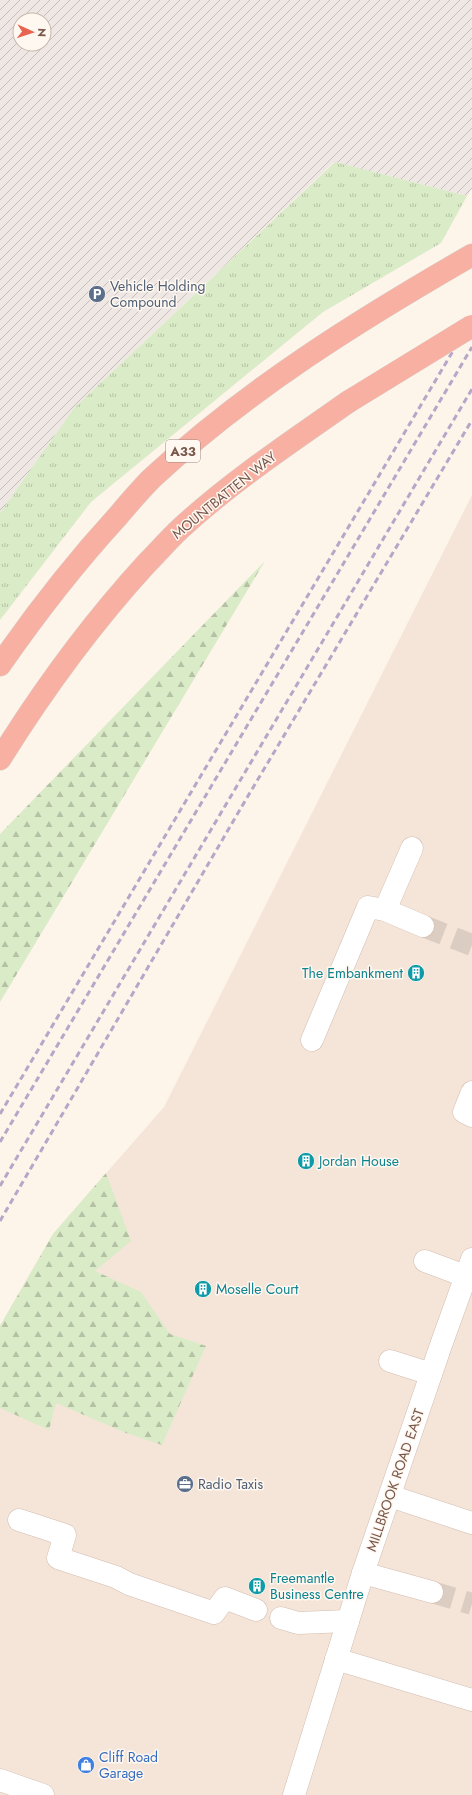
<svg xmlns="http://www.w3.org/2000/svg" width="472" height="1795" font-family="Jost,sans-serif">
<defs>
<pattern id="industrial-furrows" width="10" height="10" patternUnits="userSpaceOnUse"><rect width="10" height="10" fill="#eee7e3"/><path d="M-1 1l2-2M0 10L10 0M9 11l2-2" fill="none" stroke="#c6beba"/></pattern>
<pattern id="grass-tufts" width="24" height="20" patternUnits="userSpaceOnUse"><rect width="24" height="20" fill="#d9ebc7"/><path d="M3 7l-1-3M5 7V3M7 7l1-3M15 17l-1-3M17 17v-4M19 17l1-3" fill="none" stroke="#b5c1a4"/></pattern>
<pattern id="forest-firs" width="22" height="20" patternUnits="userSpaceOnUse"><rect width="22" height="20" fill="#d9ebc7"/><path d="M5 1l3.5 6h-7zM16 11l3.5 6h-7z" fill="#b5c1a4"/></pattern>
</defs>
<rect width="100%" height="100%" fill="#fdf4ea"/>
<path fill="#f5e5d8" d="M472,495V1795H0V1326L53,1234L164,1107Z"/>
<path fill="url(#industrial-furrows)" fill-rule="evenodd" d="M0,0H472V189L467,196L334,162L74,408L0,513ZM20,20H44V44H20Z"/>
<path fill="url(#grass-tufts)" d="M335,162L467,196L441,243L323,312L91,502L0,620V513L74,408Z"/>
<g fill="url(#forest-firs)">
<path d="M265,561L0,1002V834Z"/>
<path d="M106,1173L131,1241L95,1271L141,1292L170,1334L206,1346L162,1445L126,1433L56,1403L49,1430L0,1408V1326L53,1234Z"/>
</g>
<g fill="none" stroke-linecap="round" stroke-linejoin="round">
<g stroke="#dccdc2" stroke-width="22" stroke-dasharray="22 11" stroke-linecap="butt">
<path d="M423,926L472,945"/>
<path d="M432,1592L472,1604"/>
</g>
<defs>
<g id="minor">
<path d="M412,848L385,910L423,926"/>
<path d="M312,1040L368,907L385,910"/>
<path d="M472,1092L464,1112L472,1116"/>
<path d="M425,1261L465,1276"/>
<path d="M390,1361L431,1374"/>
<path d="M390,1496L472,1523"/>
<path d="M19,1520L65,1535L58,1558L116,1577L129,1584L214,1613L225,1598L256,1610"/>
<path d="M363,1573L432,1592"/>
<path d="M281,1618L298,1623L348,1621"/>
<path d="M336,1659L472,1700"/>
<path d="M0,1780L43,1795"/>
<path d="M294,1795L363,1573L441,1345L472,1259"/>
</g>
<g id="highway">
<path d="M0,665C36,613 75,563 118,516C129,503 140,490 152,478C248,389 359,320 472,255"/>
<path d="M0,759C43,690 92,623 147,563C158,552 169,539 181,528C232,481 291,442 348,402"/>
</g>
</defs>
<use href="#minor" stroke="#d2bdb1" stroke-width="23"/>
<use href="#highway" stroke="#d9d0cd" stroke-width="23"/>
<use href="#minor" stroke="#fff" stroke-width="22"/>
<use href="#highway" stroke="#f7b0a1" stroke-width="22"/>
<g stroke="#b6a7c8" stroke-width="3" stroke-dasharray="6 4" stroke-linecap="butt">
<path d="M0,1114L472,319"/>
<path d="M0,1142L472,347"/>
<path d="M0,1186L472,389"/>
<path d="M0,1221L245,801L472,420"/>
</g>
<defs>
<path id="highway-bridge" d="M348,402L472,326"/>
</defs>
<use href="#highway-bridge" stroke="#d9d0cd" stroke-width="23" stroke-linecap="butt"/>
<use href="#highway-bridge" stroke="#f7b0a1" stroke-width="22"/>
</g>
<defs>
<symbol id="parking-disc" viewBox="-11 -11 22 22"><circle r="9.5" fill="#5c6f8a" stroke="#fff8f1"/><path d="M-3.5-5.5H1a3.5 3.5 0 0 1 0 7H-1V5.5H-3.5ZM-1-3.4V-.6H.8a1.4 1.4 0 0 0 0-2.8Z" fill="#fff"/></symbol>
<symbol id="building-disc" viewBox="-11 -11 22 22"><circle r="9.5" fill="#0f9aa8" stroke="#fff8f1"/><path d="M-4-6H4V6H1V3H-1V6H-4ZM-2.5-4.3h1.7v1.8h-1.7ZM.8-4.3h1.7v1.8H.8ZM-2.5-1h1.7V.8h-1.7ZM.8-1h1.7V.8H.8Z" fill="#fff"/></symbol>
<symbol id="office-disc" viewBox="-11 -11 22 22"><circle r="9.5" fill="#5c6f8a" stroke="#fff8f1"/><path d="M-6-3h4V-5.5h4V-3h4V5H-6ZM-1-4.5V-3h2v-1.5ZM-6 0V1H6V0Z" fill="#fff"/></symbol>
<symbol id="shop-disc" viewBox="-11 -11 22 22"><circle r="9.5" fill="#3f7fe0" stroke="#fff8f1"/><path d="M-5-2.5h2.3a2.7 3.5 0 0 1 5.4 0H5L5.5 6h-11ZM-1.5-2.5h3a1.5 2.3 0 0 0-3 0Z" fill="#fff"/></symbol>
</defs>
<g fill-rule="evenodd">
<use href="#parking-disc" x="87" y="284" width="20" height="20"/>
<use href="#building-disc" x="406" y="963" width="20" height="20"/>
<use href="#building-disc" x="296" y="1151" width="20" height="20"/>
<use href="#building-disc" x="193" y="1279" width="20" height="20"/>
<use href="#office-disc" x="175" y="1474" width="20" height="20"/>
<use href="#building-disc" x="247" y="1576" width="20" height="20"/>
<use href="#shop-disc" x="76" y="1755" width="20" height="20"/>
</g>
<g text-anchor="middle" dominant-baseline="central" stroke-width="3" stroke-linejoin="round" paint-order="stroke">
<rect fill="#fff8f1" stroke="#a1887e" stroke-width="1" x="166" y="440" width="34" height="22" rx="3"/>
<g font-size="13" font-weight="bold" fill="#79584c">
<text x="183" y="451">A33</text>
</g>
<g font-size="14" fill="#4e5e75" stroke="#fff8f1" text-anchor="start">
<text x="110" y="286">Vehicle Holding<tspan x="110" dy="16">Compound</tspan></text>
<text x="198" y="1484">Radio Taxis</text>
</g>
<g font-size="14" fill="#79584c" stroke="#fff8f1">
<text transform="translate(224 495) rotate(-39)">MOUNTBATTEN WAY</text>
<text transform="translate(395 1480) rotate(-71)">MILLBROOK ROAD EAST</text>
</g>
<g font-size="14" fill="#0d838f" stroke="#fff8f1" text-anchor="start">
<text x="403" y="973" text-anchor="end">The Embankment</text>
<text x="319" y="1161">Jordan House</text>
<text x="216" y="1289">Moselle Court</text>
<text x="270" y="1578">Freemantle<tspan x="270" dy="16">Business Centre</tspan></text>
</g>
<g font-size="14" fill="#366cbe" stroke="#fff8f1" text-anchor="start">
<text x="99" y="1757">Cliff Road<tspan x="99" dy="16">Garage</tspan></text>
</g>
</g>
<g transform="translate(32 32) rotate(93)"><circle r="19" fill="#fff8f1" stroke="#c9b8af"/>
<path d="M0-3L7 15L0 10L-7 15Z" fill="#e7644f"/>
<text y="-6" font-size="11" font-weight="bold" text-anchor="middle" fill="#79584c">N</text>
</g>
</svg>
